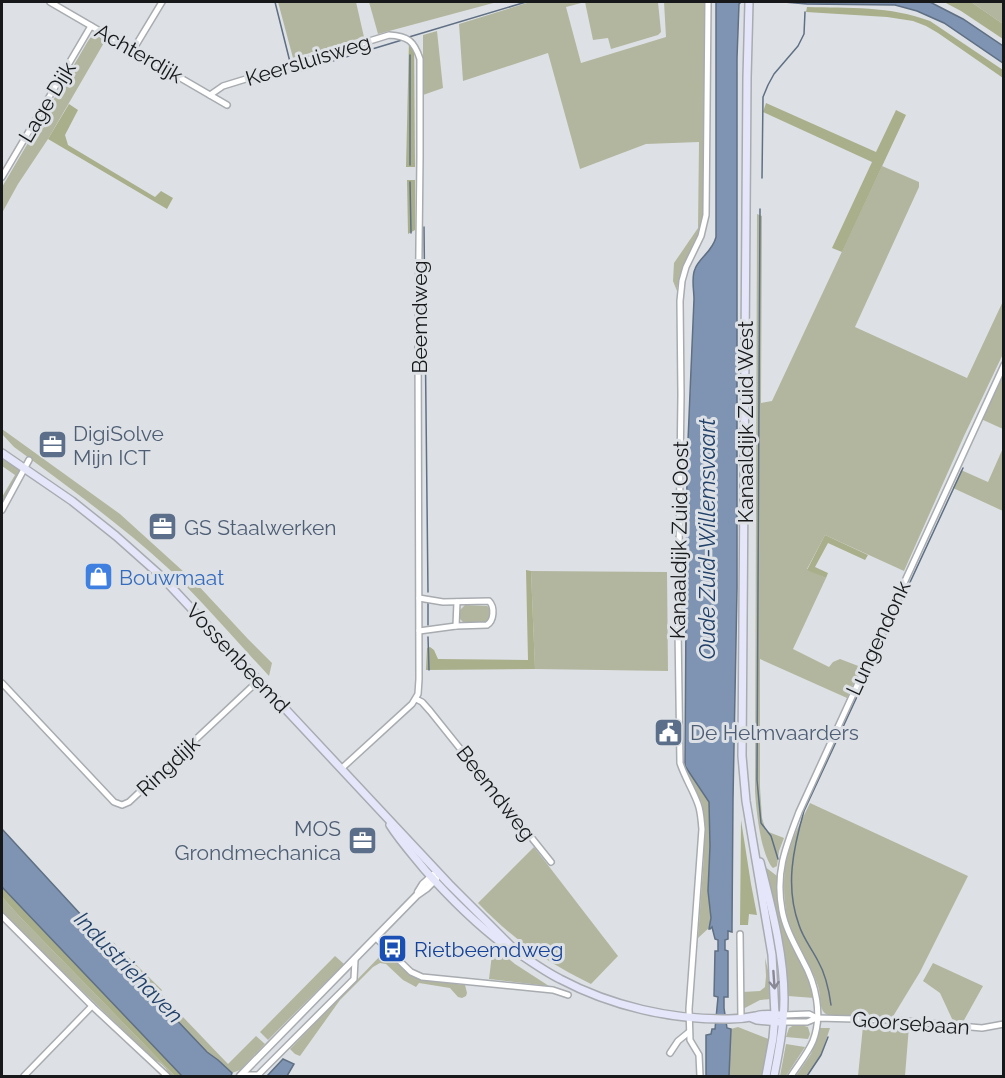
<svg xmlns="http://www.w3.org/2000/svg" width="1005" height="1078" font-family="Raleway,sans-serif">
<rect width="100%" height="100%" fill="#dde1e5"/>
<g fill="#b2b69e">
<path d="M278,2H356L364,37L293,58Z"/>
<path d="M369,2H497L378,34Z"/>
<path d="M530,2H658L661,32L658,35L611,49L608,38L593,40L585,2L566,7L581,63L666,37L664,2H705V143L703,230C693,253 680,264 677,291L673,281L674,263L698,228L699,142L646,144L580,169L548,53L463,81L459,24Z"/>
<path d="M971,2H1003V24Z"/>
<path d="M437,31L443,88L423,95V35Z"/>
<path d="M98,36L105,41L48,139L18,184L2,213V187L88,41L91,37Z"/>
<path d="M882,166L919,182V187L855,327L967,378L1004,299L1003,354L964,436L904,571L825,535L807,569L826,578L793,649L829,667L833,662L840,659L861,667L847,698L760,659V787L762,818L766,831L784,838L779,851L777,866L773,868C761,856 756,809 755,791L757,214L762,216L761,403L772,401Z"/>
<path d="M1001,377L1003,378V429L981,419Z"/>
<path d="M2,429L120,514L195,582L248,639L272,663L269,676C236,641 204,603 169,569C120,524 67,486 14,447L2,434Z"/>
<path d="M1003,448V511L953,488L961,470L988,482Z"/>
<path d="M2,457L21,470L2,506V497L15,475L2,466Z"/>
<path d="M531,571L667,572L668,671L535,669Z"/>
<path d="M465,605L487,606L491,609V619L487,622H463L460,619V610Z"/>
<path d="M709,651L685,766L709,802L710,846L708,891L711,918L710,927L698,938L704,855V819L702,803L683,768L686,763Z"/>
<path d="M810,803L968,876L920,972L892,1018L831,1016C817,1013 822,998 818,986C811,964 796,945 789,923C782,901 782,861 792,841C797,828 804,816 810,803Z"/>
<path d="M534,847L618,956L591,984C548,963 511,938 478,903Z"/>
<path d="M764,866L777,876L781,912L810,982L814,998L788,996C785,952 773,909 764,866Z"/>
<path d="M2,897L21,918L175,1076H170C168,1070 161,1062 154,1060L14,925L2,911Z"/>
<path d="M111,940L162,990L160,993L228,1064L256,1036L265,1044L240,1070L232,1073L218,1060L207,1052L153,996L152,995L156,991L107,943Z"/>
<path d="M493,946L515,964L549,986L489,979Z"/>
<path d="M384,952L414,977L422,980L465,985L467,993L466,996L462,998L458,997L450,988L419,983L416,987L403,980L386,964L380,963L373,967L340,1000L300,1056L295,1054L290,1049Z"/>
<path d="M335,956L344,964L268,1040L260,1032Z"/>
<path d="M765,958L770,978L771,999L760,1000L743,1009L742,992L760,991L765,987L766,976Z"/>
<path d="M933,963L983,986L963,1022L953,1021L940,993L923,981Z"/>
<path d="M890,1023L909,1026L905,1076H858L863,1026L887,1025Z"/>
<path d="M794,1025H801L808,1027L810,1034L808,1039L786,1037L789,1028Z"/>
<path d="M738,1027L771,1040L765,1076H729L731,1029Z"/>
<path d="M820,1028H830L820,1058L807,1076H796L811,1054Z"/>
<path d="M786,1044L805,1047L786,1076H780Z"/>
</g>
<g fill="#a9af8b">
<path d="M944,2H971L1003,24V39L961,11Z"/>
<path d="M807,7C848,8 891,6 930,21L1003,70V78L938,33L926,26L913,21L887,17L806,12Z"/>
<path d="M414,39L415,167H406L409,40Z"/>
<path d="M766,103L876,152L896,110L906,115L842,252L832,248L872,162L763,112Z"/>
<path d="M69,104L78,110L65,135L68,145L155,197L161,191L173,198L167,209L48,139Z"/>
<path d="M407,180H415V230L408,234Z"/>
<path d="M825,535L868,555L865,560L828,543L815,567L828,573L826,578L807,570Z"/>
<path d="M526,570L531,571L535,669L426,670L427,648L430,647L434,650L438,659L528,660Z"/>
<path d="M741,820L751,884L757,915L749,914L748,925H740Z"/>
<path d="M2,887L182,1076H175L21,918L2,897Z"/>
</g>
<g fill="#7e94b2" stroke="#5f6f84" stroke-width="1.5">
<path d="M716,2H741L739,4L737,58V588L733,799L732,926V932L728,931V939L725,940V950L728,951V997H724V1008L727,1028L731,1029L729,1076H706V1035L711,1034L712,1029H715L718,997L714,996L715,951H718V940L715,939L712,927L710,929H709L711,918L708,891L710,846L709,802L685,766L687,464L694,299C694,290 691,277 695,269C699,258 713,251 716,237Z"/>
<path d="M784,2H930L963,19L1003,46V63L944,23L917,11L895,5L807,4Z"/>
<path d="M2,829L107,943L157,991L153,995L207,1052L218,1060L232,1073L231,1076H182L2,887Z"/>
<path d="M283,1059L294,1064L287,1076H267Z"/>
</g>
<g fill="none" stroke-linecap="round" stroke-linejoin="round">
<g stroke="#5f6f84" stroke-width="1.5">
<path d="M275,2L290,62"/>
<path d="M409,37L526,2"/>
<path d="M410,55V165"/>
<path d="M292,66L293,73L402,40"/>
<path d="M762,178L763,97L768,85L774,74L798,46L804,34L805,12"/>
<path d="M410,182L411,233"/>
<path d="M760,209L757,780L761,823L771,836L778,859"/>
<path d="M424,227L428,592"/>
<path d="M428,603V625"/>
<path d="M428,637L429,670"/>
<path d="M831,1005C829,990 826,975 818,961C812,949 803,938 799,925C785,887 793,849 804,811L963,468"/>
<path d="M807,1076L821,1055L828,1037"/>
</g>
<defs>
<g id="minor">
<path d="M50,2L227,105"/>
<path d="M133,50L162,2"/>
<path d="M210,95L223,86L389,35C408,36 414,41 420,59V157L418,337L419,679L418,694L412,704L341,769"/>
<path d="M2,177L91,26"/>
<path d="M2,510L29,460"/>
<path d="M456,626L457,602"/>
<path d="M419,631L456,626L487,625C494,621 495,607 489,601L443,602L419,598"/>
<path d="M2,683L114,802L122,805L129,802L259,680"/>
<path d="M416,699L422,702L430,711L551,862"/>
<path d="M2,916L92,1006"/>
<path d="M740,934L741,1019"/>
<path d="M376,938L411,972L422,977L553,990L568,995"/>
<path d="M783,1015L809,1014L817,1018"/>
<path d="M783,1022H807L817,1018L894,1020L982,1028L1004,1024"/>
<path d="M670,1053L678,1041L689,1032"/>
<path d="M241,1075H258L354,979L355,960"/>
<path d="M24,1076L92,1006L167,1076"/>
<path d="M700,1076L699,1055L690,1040L689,1009L702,829C701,820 701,812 698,804C693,790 685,778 680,763L678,629L681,395L680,301L682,281L686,267L701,236L706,215L708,2"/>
<path d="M791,1076C798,1065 808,1053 813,1041C823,1015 816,984 803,961C795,945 785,928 782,910C775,872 786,846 799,812L1004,365"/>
</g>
<g id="tertiary">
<path d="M418,892L423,884L433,875"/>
<path d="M240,1076L417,895L427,888L436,879"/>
</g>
<g id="secondary">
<path d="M749,2L747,78L742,756L746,801L772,955L775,1015L773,1038L766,1076"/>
<path d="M2,453L72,501L116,536L161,576L449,884L517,952"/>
<path d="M390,825C400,841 413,855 425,870C449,897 475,923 504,945"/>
<path d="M760,862C771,906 784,953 784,999C784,1025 779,1051 774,1076"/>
<path d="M514,950C529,960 544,971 560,979C611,1006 671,1020 729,1019C738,1019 747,1018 756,1016C763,1013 775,1015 783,1015"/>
<path d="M752,1018L757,1020L779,1022"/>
</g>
</defs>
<use href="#minor" stroke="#a8acb0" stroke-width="8"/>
<use href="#tertiary" stroke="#a8acb0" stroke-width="9"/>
<use href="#secondary" stroke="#a8acb0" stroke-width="10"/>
<use href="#minor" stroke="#fff" stroke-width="5"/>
<use href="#tertiary" stroke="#fff" stroke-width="6"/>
<use href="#secondary" stroke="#e6e6fa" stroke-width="7"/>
</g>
<defs><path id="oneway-shaft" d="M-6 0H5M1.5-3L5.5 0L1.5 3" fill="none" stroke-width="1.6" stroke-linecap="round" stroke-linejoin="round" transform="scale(1.5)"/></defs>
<use stroke="#898995" href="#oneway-shaft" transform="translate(774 980) rotate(86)"/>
<defs>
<symbol id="office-square" viewBox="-11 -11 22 22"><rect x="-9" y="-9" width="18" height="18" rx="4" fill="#5c6f8a" stroke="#dde1e5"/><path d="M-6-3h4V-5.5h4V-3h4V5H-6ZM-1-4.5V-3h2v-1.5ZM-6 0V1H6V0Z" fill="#fff"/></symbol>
<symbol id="shop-square" viewBox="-11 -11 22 22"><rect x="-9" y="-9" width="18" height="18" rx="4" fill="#3f7fe0" stroke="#dde1e5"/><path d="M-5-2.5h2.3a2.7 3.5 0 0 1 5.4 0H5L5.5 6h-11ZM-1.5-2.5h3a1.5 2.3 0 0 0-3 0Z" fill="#fff"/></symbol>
<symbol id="civic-square" viewBox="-11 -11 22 22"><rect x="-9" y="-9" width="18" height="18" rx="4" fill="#5c6f8a" stroke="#dde1e5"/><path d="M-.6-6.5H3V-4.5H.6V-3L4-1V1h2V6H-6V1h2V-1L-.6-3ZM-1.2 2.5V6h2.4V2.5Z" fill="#fff"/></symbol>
<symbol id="bus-square" viewBox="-11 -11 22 22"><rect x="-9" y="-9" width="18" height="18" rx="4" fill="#1a4fb4" stroke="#dde1e5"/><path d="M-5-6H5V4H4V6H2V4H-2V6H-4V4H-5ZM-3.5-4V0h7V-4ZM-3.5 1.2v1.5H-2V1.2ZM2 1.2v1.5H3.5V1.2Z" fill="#fff"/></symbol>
</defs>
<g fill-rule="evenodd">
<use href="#office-square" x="36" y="428" width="33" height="33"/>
<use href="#office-square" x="146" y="510" width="33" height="33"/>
<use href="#shop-square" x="82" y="560" width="33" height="33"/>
<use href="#civic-square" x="652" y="716" width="33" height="33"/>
<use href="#office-square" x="346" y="824" width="33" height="33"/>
<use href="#bus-square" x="376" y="932" width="33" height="33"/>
</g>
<g text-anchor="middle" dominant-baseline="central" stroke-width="6" stroke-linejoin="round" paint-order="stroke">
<g font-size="21" fill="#17181a" stroke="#dde1e5">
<text transform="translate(139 53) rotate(30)">Achterdijk</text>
<text transform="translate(308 60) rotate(-17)">Keersluisweg</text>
<text transform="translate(47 102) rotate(-59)">Lage Dijk</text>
<text transform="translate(419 317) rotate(-90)">Beemdweg</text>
<text transform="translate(745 422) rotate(-90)">Kanaaldijk Zuid West</text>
<text transform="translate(679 540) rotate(-89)">Kanaaldijk Zuid Oost</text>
<text transform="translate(878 638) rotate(-65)">Lungendonk</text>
<text transform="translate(238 658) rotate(47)">Vossenbeemd</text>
<text transform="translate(168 766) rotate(-43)">Ringdijk</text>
<text transform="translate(496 793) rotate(52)">Beemdweg</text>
<text transform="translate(911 1023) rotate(4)">Goorsebaan</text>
</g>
<g font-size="21" fill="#4e5e75" stroke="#dde1e5" text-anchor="start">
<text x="73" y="433">DigiSolve<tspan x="73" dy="24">Mijn ICT</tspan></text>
<text x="184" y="527">GS Staalwerken</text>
<text x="690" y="732">De Helmvaarders</text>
<text x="341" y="828" text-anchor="end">MOS<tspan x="341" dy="24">Grondmechanica</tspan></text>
</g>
<g font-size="21" fill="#366cbe" stroke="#dde1e5" text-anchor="start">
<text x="119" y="577">Bouwmaat</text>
</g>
<g font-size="21" fill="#164399" stroke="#dde1e5" text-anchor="start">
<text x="414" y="949">Rietbeemdweg</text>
</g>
<g font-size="22" font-style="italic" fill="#21416a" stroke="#dde1e5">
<text transform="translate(707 539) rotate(-90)">Oude Zuid-Willemsvaart</text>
<text transform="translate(129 967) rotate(46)">Industriehaven</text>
</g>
</g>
<rect width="1005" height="1078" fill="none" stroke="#17181a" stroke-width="6"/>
</svg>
